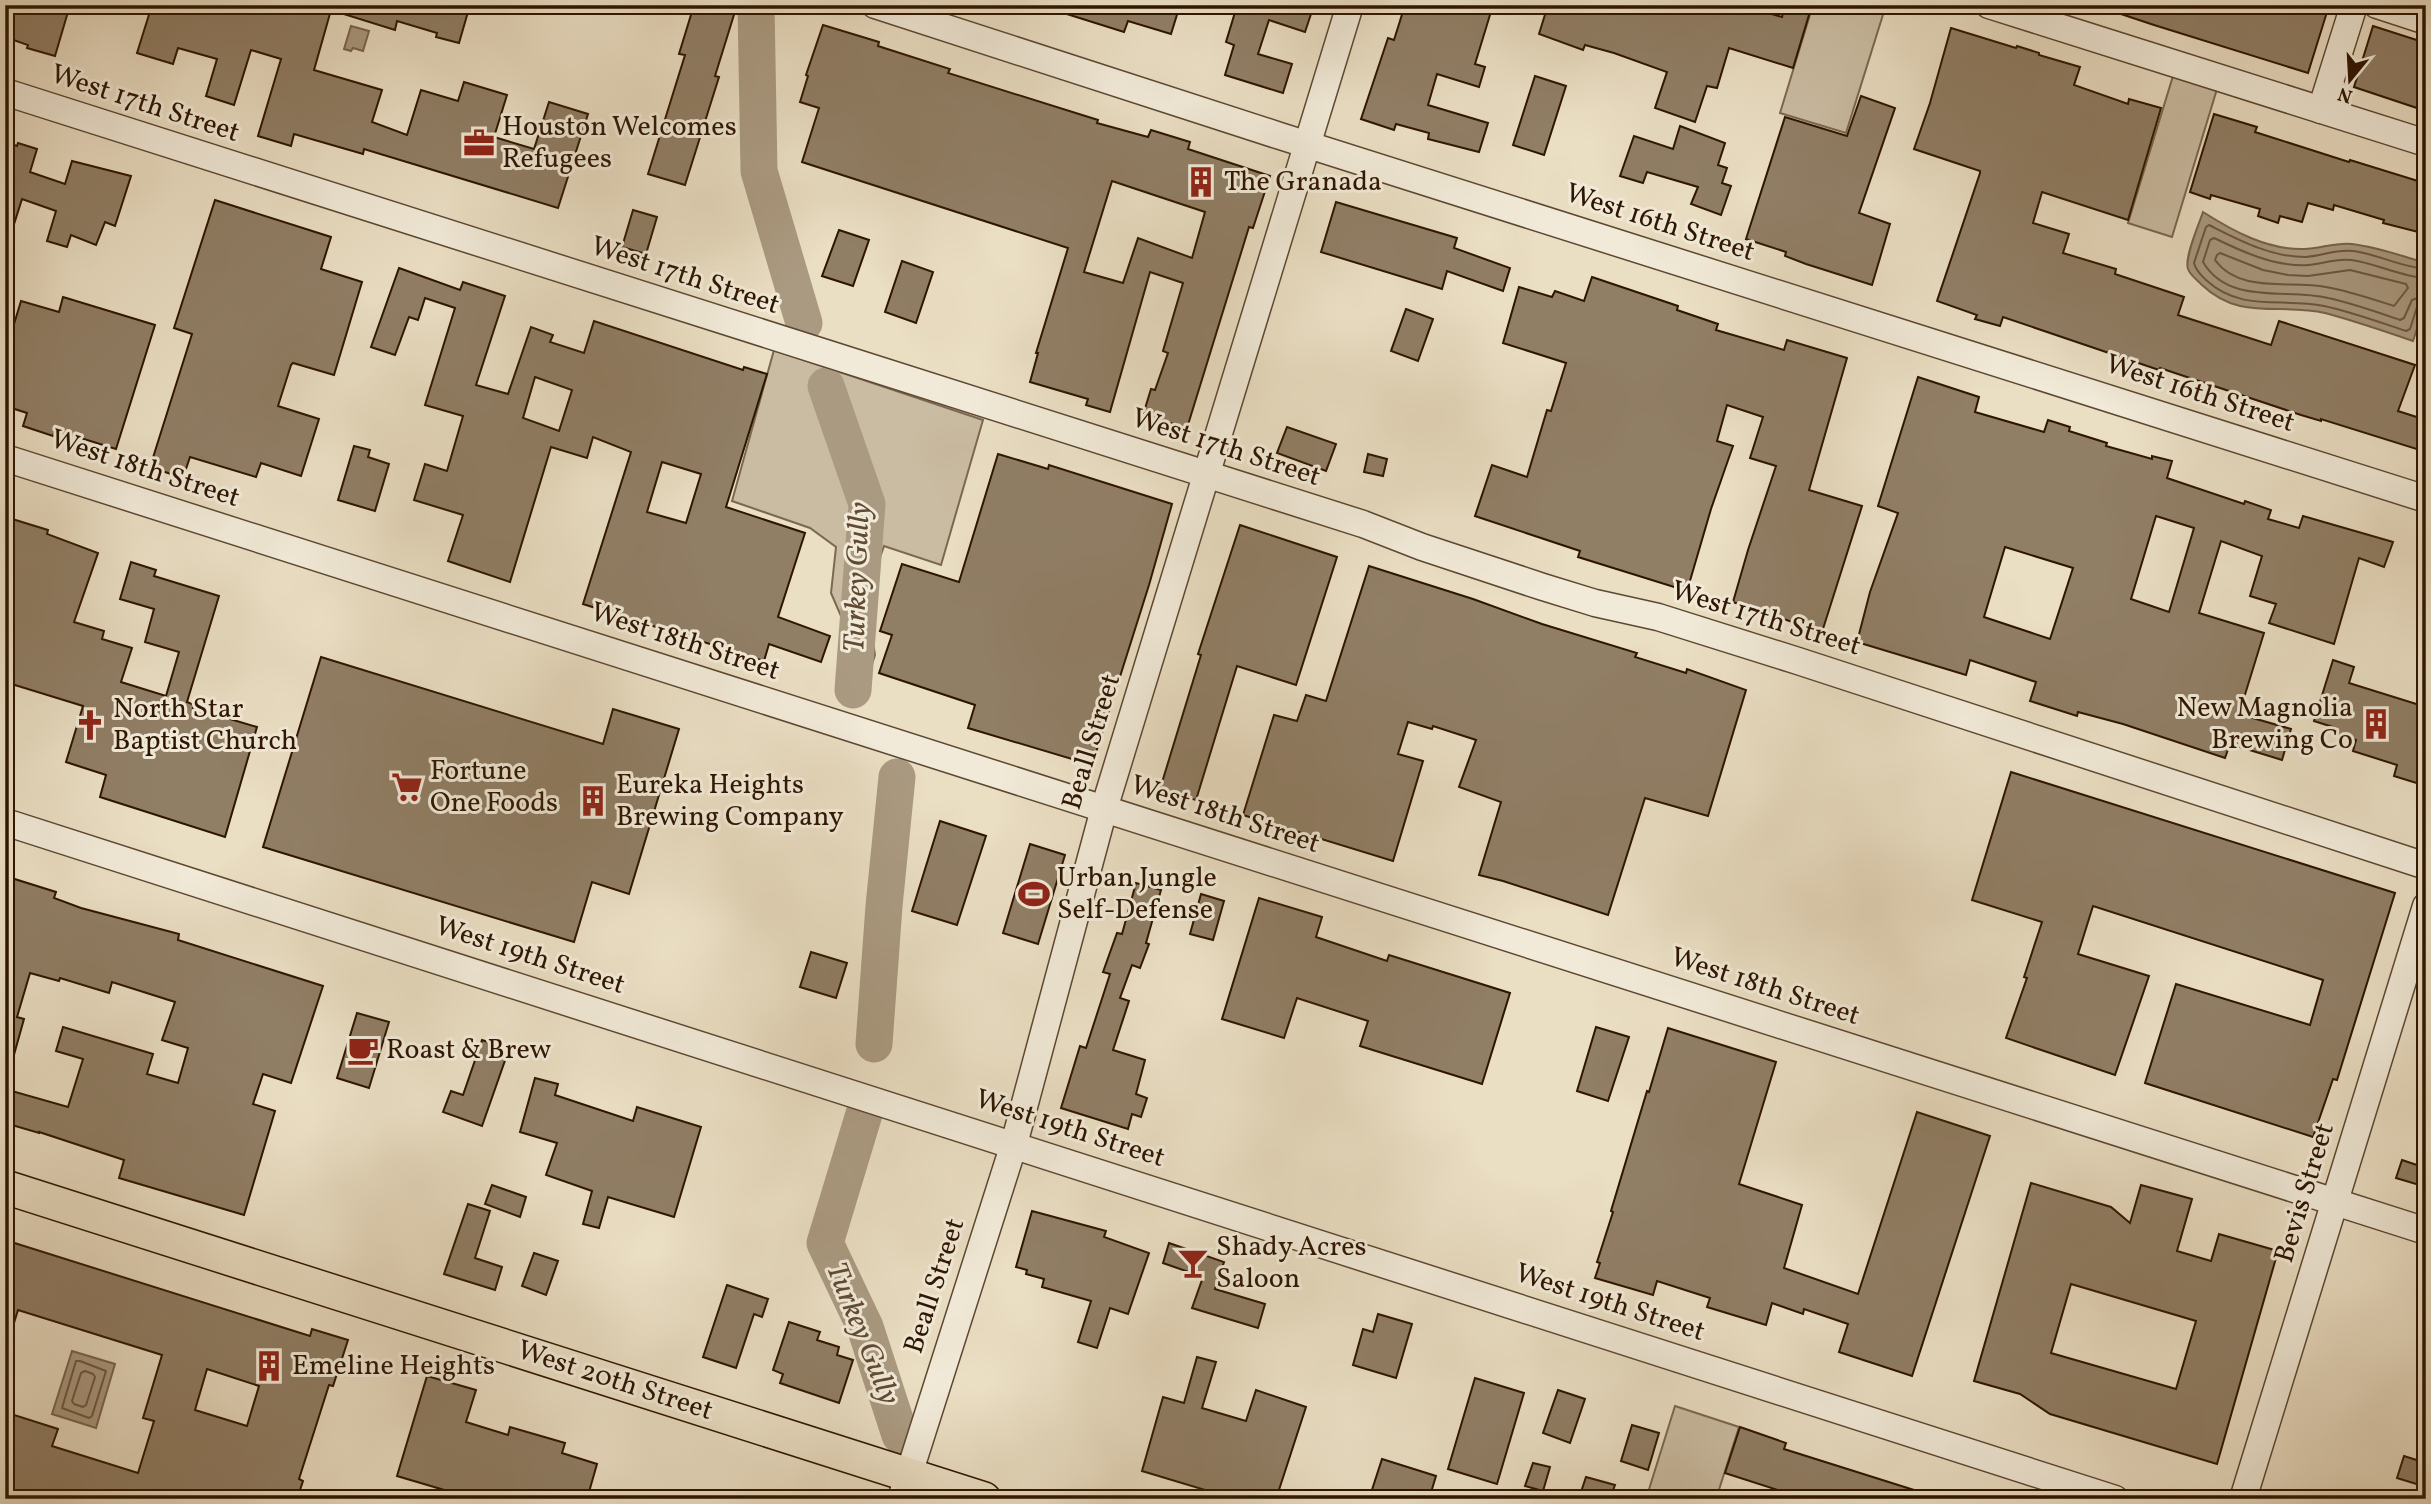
<svg xmlns="http://www.w3.org/2000/svg" width="2431" height="1504" font-family="Vollkorn,serif">
<rect width="100%" height="100%" fill="#eadec3"/>
<filter id="stains"><feTurbulence type="fractalNoise" baseFrequency=".00286" numOctaves="4"/><feColorMatrix values="0 0 0 0 .2 0 0 0 0 .09 0 0 0 0 .02 0 0 0 .5 -.17"/></filter>
<radialGradient id="worn" r=".72"><stop offset=".6" stop-color="#630" stop-opacity="0"/><stop offset="1" stop-color="#630" stop-opacity=".3"/></radialGradient>
<g fill="#cabca2" stroke="#7c6851" stroke-width="2">
<path d="M1813,5H1886L1846,133L1780,113Z"/>
<path d="M2173,76L2217,89L2172,237L2128,223Z"/>
<path d="M774,350L983,420L941,565L884,546L866,598L875,655L861,698L837,690L848,632L831,593L836,547L810,528L732,501Z"/>
<path d="M1675,1406L1739,1427L1716,1499H1646Z"/>
</g>
<g fill="#aa9a81" stroke="#78654d" stroke-width="2">
<path d="M351,26L369,31L363,51L353,48L351,51L344,49Z"/>
<path d="M2203,212C2233,231 2267,250 2304,249C2320,249 2335,242 2352,244C2377,247 2402,256 2426,263V301L2413,341C2384,331 2355,321 2325,313C2280,302 2241,322 2202,285C2197,280 2190,275 2188,269C2184,258 2199,224 2203,212Z"/>
<path d="M72,1351L115,1364L96,1428L52,1414Z"/>
</g>
<g fill="none" stroke-linecap="round" stroke-linejoin="round">
<g stroke="#6c5840" stroke-width="2">
<path d="M2220,253L2263,270L2288,275L2308,276L2350,270L2406,284L2408,288L2394,306C2372,299 2349,291 2326,287C2290,280 2240,294 2215,260L2217,255Z"/>
<path d="M2426,269C2401,267 2377,254 2353,251C2336,249 2321,256 2305,257C2270,257 2239,240 2209,225L2206,227L2194,263C2196,271 2201,275 2206,280C2242,313 2282,297 2324,306C2352,312 2379,322 2406,331L2410,329L2417,307L2426,304"/>
<path d="M2426,278C2401,277 2376,263 2351,260C2336,258 2322,264 2308,265C2275,267 2243,252 2214,238L2210,240L2203,262C2229,306 2287,288 2328,298C2352,303 2377,312 2400,320L2404,318L2412,300L2426,295"/>
<path d="M76,1361H80L106,1371L92,1416L89,1418L62,1408Z"/>
<path d="M85,1371L93,1374L95,1377L86,1405L83,1407L74,1404L72,1401L81,1373Z"/>
</g>
<g stroke="#aa9a81" stroke-width="37">
<path d="M756,5L759,171L804,323"/>
<path d="M826,386L867,504L853,690"/>
<path d="M874,1044L884,906L897,777"/>
<path d="M864,1114L825,1243L865,1327L900,1435"/>
</g>
</g>
<g fill="#907e65" stroke="#2e1500" stroke-width="2" fill-rule="evenodd">
<path d="M5,5H70L55,56L27,48L28,45L5,37Z"/>
<path d="M152,5H470L459,43L436,37L437,33L397,21L395,30L331,10L314,70L382,90L372,122L407,135L421,90L458,101L464,82L507,95L494,137L534,149L549,102L588,114L558,208L364,149L363,154L294,134L291,146L258,136L281,59L251,50L234,105L206,96L217,59L178,48L173,64L137,53Z"/>
<path d="M694,5H737L715,76L719,77L685,185L648,174L685,55L679,54Z"/>
<path d="M1052,5H1180L1171,34L1128,21L1124,32L1051,9Z"/>
<path d="M1234,5H1314L1305,32L1269,20L1258,54L1292,64L1283,93L1225,75L1234,45L1226,42L1236,9H1234Z"/>
<path d="M1405,5H1493L1475,64L1485,67L1479,87L1437,74L1428,105L1488,123L1479,152L1428,139L1429,133L1396,124L1394,130L1361,119L1388,38L1394,40Z"/>
<path d="M1548,5H1741L1782,17L1785,5H1812L1793,68L1729,48L1717,88L1707,86L1695,122L1655,108L1667,72L1614,53L1585,45L1583,50L1539,34Z"/>
<path d="M2107,5H2306L2327,12L2308,73L2154,25L2106,9Z"/>
<path d="M823,25L879,42L878,46L950,69L948,73L1098,120L1097,123L1148,137L1151,130L1190,142L1188,149L1270,176L1253,228L1249,227L1187,428L1143,415L1151,389L1155,390L1168,353L1163,351L1183,283L1150,272L1110,412L1086,405L1088,399L1030,382L1038,353H1036L1068,248L802,162L819,108L800,102L808,76L806,75ZM1112,181L1205,212L1192,258L1138,238L1123,283L1084,272Z"/>
<path d="M2373,26L2426,43V111L2354,87Z"/>
<path d="M1951,28L2016,48L2017,46L2039,53V55L2080,67L2074,85L2128,104L2129,99L2161,108L2128,220L2042,192L2033,223L2069,234L2063,253L2116,269L2115,274L2184,297L2178,315L2271,345L2279,321L2415,365L2398,411L2426,420V452L2321,419V421L2301,415L2160,368L2159,370L2003,317L2000,326L1975,319L1977,315L1937,301L1980,173V171L1914,149L1930,103Z"/>
<path d="M1535,76L1566,86L1544,155L1513,145Z"/>
<path d="M1861,96L1895,108L1859,213L1890,224L1872,285L1806,264L1785,256L1786,252L1746,239L1785,117L1847,136Z"/>
<path d="M2214,114L2257,127L2255,132L2349,162L2350,160L2418,181V183L2426,186V234L2383,223L2384,220L2334,205L2333,210L2308,203L2302,222L2280,216L2278,223L2258,216L2260,209L2211,195L2210,199L2190,192Z"/>
<path d="M1680,126L1725,143L1718,165L1727,168L1722,183L1731,186L1721,215L1691,204L1698,187L1647,172L1643,183L1620,176L1634,136L1673,149Z"/>
<path d="M5,142L17,146L18,143L37,149L30,172L65,184L72,161L131,176L115,226L105,222L96,245L71,235L67,247L47,241L56,211L22,199L9,240H5Z"/>
<path d="M215,200L331,237L321,269L362,282L334,375L293,363L291,365L278,406L319,419L301,476L261,463L256,477L190,457L183,478L150,467L192,334L174,328Z"/>
<path d="M1336,202L1457,238L1454,248L1510,268L1503,291L1447,271L1442,289L1321,252Z"/>
<path d="M633,210L657,217L646,254L622,247Z"/>
<path d="M839,230L869,240L853,286L822,276Z"/>
<path d="M902,261L933,272L916,323L885,312Z"/>
<path d="M399,268L460,290L463,282L505,296L476,385L508,394L531,327L553,335L550,342L584,353L594,321L743,370L744,367L767,374L726,507L805,533L778,617L830,636L821,662L769,644L764,661L583,604L631,452L593,437L587,458L551,447L510,582L448,561L463,515L414,500L425,464L447,471L463,416L425,405L455,308L425,298L418,320L409,317L395,355L371,347ZM535,377L572,390L559,431L523,418ZM662,462L701,474L686,523L647,512Z"/>
<path d="M1592,277L1678,306L1677,310L1718,324L1716,330L1784,350L1787,340L1847,358L1809,490L1862,506L1822,632L1733,602L1748,550L1776,466L1750,458L1763,417L1727,405L1717,441L1733,446L1711,509L1687,591L1578,557L1580,551L1475,516L1492,465L1527,477L1547,410L1551,411L1566,363L1503,343L1519,287L1552,297L1555,291L1584,301Z"/>
<path d="M63,297L155,325L116,449L55,430L53,436L23,426L27,413L5,406V332L11,334L21,301L59,312Z"/>
<path d="M1406,309L1433,319L1418,361L1391,351Z"/>
<path d="M1918,377L1979,397L1975,412L2044,432L2048,420L2070,427L2069,431L2107,443L2106,446L2152,459V456L2172,461L2167,478L2244,504L2245,501L2271,510L2268,519L2299,528L2303,516L2393,542L2384,567L2359,558L2334,644L2269,623L2276,604L2250,596L2262,556L2221,541L2199,613L2264,633L2239,714L2291,729L2282,760L2230,744L2225,758L2123,724L2078,712L2077,716L2030,701L2036,682L1970,660L1966,675L1857,642L1870,592L1898,513L1878,506ZM2156,516L2194,528L2169,612L2131,599ZM2005,547L2073,568L2050,639L1984,617Z"/>
<path d="M1287,427L1336,444L1326,471L1277,453Z"/>
<path d="M354,446L370,450L368,457L389,464L375,511L338,500Z"/>
<path d="M998,454L1048,469L1049,465L1172,504L1149,585L1092,765L968,728L975,705L879,673L892,635L880,631L902,564L959,582Z"/>
<path d="M1368,454L1387,459L1383,476L1364,472Z"/>
<path d="M9,518L48,530L47,534L98,553L74,622L104,631L102,639L132,648L121,682L166,696L179,652L145,642L154,609L120,599L131,562L156,570L154,576L219,596L187,702L194,705L193,708L257,727L225,837L100,797L106,775L66,762L83,706L5,682V529Z"/>
<path d="M1240,525L1337,557L1296,685L1237,666L1196,800L1160,789L1201,655L1198,654Z"/>
<path d="M1369,566L1473,599L1542,624L1637,653L1635,657L1686,673L1687,669L1746,690L1708,816L1645,798L1608,915L1503,881L1479,875L1501,802L1459,787L1476,740L1433,726L1432,729L1408,722L1398,754L1423,761L1393,861L1243,815L1274,715L1297,721L1306,695L1326,701Z"/>
<path d="M321,657L603,744L613,709L679,729L629,894L592,882L574,942L263,847Z"/>
<path d="M2333,660L2354,667L2349,683L2426,707V786L2394,776L2397,765L2353,751L2356,740L2334,734L2336,728L2314,721Z"/>
<path d="M2011,772L2395,893L2337,1080L2333,1079L2313,1137L2145,1083L2176,984L2310,1025L2323,980L2093,906L2078,954L2149,976L2115,1075L2006,1038L2027,978L2024,977L2042,922L1972,900Z"/>
<path d="M940,821L986,836L957,925L912,911Z"/>
<path d="M1030,844L1065,855L1038,944L1003,933Z"/>
<path d="M5,876L56,892L54,898L81,908L179,934L178,940L323,986L291,1083L263,1074L253,1104L275,1111L244,1215L119,1178L124,1160L39,1132V1133L5,1123V1089L68,1107L83,1059L56,1051L63,1027L153,1054L147,1074L178,1083L188,1048L162,1040L175,1002L112,982L109,993L60,978L59,981L30,973L17,1017L24,1019L10,1069L5,1068Z"/>
<path d="M1136,883L1161,890L1146,943L1149,944L1140,968L1132,965L1120,998L1129,1001L1113,1050L1145,1060L1136,1094L1147,1098L1141,1117L1132,1114L1128,1129L1061,1108L1080,1046L1086,1048L1110,974L1103,972L1117,933L1122,934Z"/>
<path d="M1201,894L1224,901L1213,940L1190,934Z"/>
<path d="M1259,898L1322,917L1316,937L1387,961L1389,955L1510,993L1482,1084L1360,1046L1368,1021L1297,998L1284,1038L1222,1019Z"/>
<path d="M811,952L847,963L836,998L800,987Z"/>
<path d="M357,1013L389,1022L369,1088L337,1078Z"/>
<path d="M1596,1027L1629,1037L1608,1101L1577,1091Z"/>
<path d="M1668,1028L1776,1062L1739,1184L1802,1205L1784,1268L1858,1294L1917,1112L1990,1136L1912,1376L1839,1352L1848,1324L1804,1309L1803,1314L1772,1303L1766,1325L1707,1307L1710,1298L1657,1281L1653,1295L1595,1278L1600,1263L1597,1262L1613,1212L1611,1211L1647,1091L1649,1092Z"/>
<path d="M482,1040L509,1049L482,1126L443,1112L451,1091L463,1095Z"/>
<path d="M535,1078L558,1084L555,1095L633,1121L637,1107L701,1127L674,1217L608,1197L599,1228L583,1224L592,1191L546,1175L557,1143L520,1132Z"/>
<path d="M2402,1160L2426,1168V1187L2396,1178Z"/>
<path d="M2031,1183L2111,1207L2130,1223L2141,1185L2192,1199L2177,1251L2211,1261L2219,1234L2278,1251L2217,1464L2050,1414L2020,1394L1974,1381ZM2071,1284L2196,1321L2176,1389L2051,1353Z"/>
<path d="M492,1185L526,1197L520,1217L485,1204Z"/>
<path d="M468,1204L490,1211L475,1258L502,1267L495,1290L444,1274Z"/>
<path d="M1032,1211L1106,1231L1104,1237L1149,1253L1128,1314L1110,1308L1097,1348L1078,1342L1091,1301L1042,1287L1044,1279L1026,1274L1027,1270L1016,1267Z"/>
<path d="M5,1240L310,1336L312,1329L348,1340L333,1386L329,1385L299,1479L303,1481L297,1499H5V1412L58,1429L52,1446L138,1473L154,1421L143,1418L162,1355L18,1310L9,1339H5ZM207,1369L259,1386L247,1426L195,1410Z"/>
<path d="M1169,1243L1224,1262L1215,1289L1265,1304L1258,1328L1192,1308L1203,1277L1163,1263Z"/>
<path d="M534,1253L558,1261L546,1295L522,1286Z"/>
<path d="M727,1285L768,1299L762,1317L754,1314L736,1368L703,1357Z"/>
<path d="M1378,1314L1412,1324L1396,1378L1353,1365L1363,1329L1373,1332Z"/>
<path d="M789,1322L820,1332L817,1340L839,1347L837,1355L853,1360L839,1403L780,1383L783,1374L773,1370Z"/>
<path d="M1197,1357L1216,1362L1202,1408L1246,1421L1256,1390L1306,1407L1276,1499H1220L1222,1495L1142,1471L1163,1397L1184,1403Z"/>
<path d="M427,1376L476,1390L466,1422L508,1435L510,1427L565,1443L562,1453L597,1464L587,1499H449L451,1492L397,1476Z"/>
<path d="M1475,1378L1524,1393L1497,1484L1448,1469Z"/>
<path d="M1558,1390L1585,1399L1570,1443L1543,1433Z"/>
<path d="M1632,1425L1659,1433L1648,1470L1621,1461Z"/>
<path d="M1740,1427L1786,1443L1784,1449L1930,1495V1499H1788L1790,1494L1725,1473Z"/>
<path d="M2404,1456L2426,1463V1487L2397,1478Z"/>
<path d="M1382,1459L1436,1476L1429,1499H1369Z"/>
<path d="M1533,1463L1550,1467L1543,1491L1525,1486Z"/>
<path d="M1586,1477L1615,1485L1610,1499H1590L1580,1495Z"/>
</g>
<g fill="none" stroke-linecap="round" stroke-linejoin="round">
<defs>
<g id="minor">
<path d="M875,5L1280,136L2426,499"/>
<path d="M1989,5L2426,143"/>
<path d="M2377,5L2426,21"/>
<path d="M5,92L1363,524L1422,547L1543,587L1595,603L1658,617L1798,661L2426,866"/>
<path d="M2321,110L2354,5"/>
<path d="M5,458L2426,1231"/>
<path d="M5,822L2115,1499"/>
<path d="M901,1499L1014,1144L1104,809L1350,5"/>
<path d="M2243,1499L2426,906"/>
</g>
<path id="major" d="M5,1187L984,1499"/>
</defs>
<use href="#minor" stroke="#5d4731" stroke-width="29"/>
<use href="#major" stroke="#2e1500" stroke-width="36"/>
<use href="#minor" stroke="#f1ead8" stroke-width="26"/>
<use href="#major" stroke="#eadec3" stroke-width="33"/>
</g>
<defs>
<symbol id="office-bare" viewBox="-9 -9 18 18"><path d="M-6-3h4V-5.5h4V-3h4V5H-6ZM-1-4.5V-3h2v-1.5ZM-6 0V1H6V0Z" fill="#8f2418" stroke="#f1ead8" stroke-width="2.5" paint-order="stroke"/></symbol>
<symbol id="building-bare" viewBox="-9 -9 18 18"><path d="M-4-6H4V6H1V3H-1V6H-4ZM-2.5-4.3h1.7v1.8h-1.7ZM.8-4.3h1.7v1.8H.8ZM-2.5-1h1.7V.8h-1.7ZM.8-1h1.7V.8H.8Z" fill="#8f2418" stroke="#f1ead8" stroke-width="2.5" paint-order="stroke"/></symbol>
<symbol id="church-bare" viewBox="-9 -9 18 18"><path d="M-1.2-6h2.4v3.5h3.3v2.4h-3.3V6h-2.4V-.1h-3.3v-2.4h3.3Z" fill="#8f2418" stroke="#f1ead8" stroke-width="2.5" paint-order="stroke"/></symbol>
<symbol id="supermarket-bare" viewBox="-9 -9 18 18"><path d="M-6-5.5h2.5l.6 2H6L4.5 2H-2.5L-4.4-4H-6ZM-1.5 3.2a1.3 1.3 0 1 0 .1 0ZM3 3.2a1.3 1.3 0 1 0 .1 0Z" fill="#8f2418" stroke="#f1ead8" stroke-width="2.5" paint-order="stroke"/></symbol>
<symbol id="stadium-bare" viewBox="-9 -9 18 18"><path d="M0-5a6.5 5 0 1 0 0 10a6.5 5 0 1 0 0-10ZM-3.5-1.8h7v3.6h-7Z" fill="#8f2418" stroke="#f1ead8" stroke-width="2.5" paint-order="stroke"/></symbol>
<symbol id="cafe-bare" viewBox="-9 -9 18 18"><path d="M-5.5-4.5H6V0H3Q3 3.5 0 3.5H-2.5Q-5.5 3.5-5.5 0ZM3-3.2v2h1.7v-2ZM-6 4.5H4V6H-6Z" fill="#8f2418" stroke="#f1ead8" stroke-width="2.5" paint-order="stroke"/></symbol>
<symbol id="bar-bare" viewBox="-9 -9 18 18"><path d="M-6-5H6L.8 .8V4.5H3.5V6h-7V4.5H-.8V.8Z" fill="#8f2418" stroke="#f1ead8" stroke-width="2.5" paint-order="stroke"/></symbol>
</defs>
<g fill-rule="evenodd">
<use href="#office-bare" x="457" y="121" width="44" height="44"/>
<use href="#building-bare" x="1179" y="160" width="44" height="44"/>
<use href="#building-bare" x="2354" y="702" width="44" height="44"/>
<use href="#church-bare" x="68" y="703" width="44" height="44"/>
<use href="#supermarket-bare" x="385" y="765" width="44" height="44"/>
<use href="#building-bare" x="571" y="779" width="44" height="44"/>
<use href="#stadium-bare" x="1012" y="872" width="44" height="44"/>
<use href="#cafe-bare" x="341" y="1028" width="44" height="44"/>
<use href="#bar-bare" x="1171" y="1241" width="44" height="44"/>
<use href="#building-bare" x="247" y="1344" width="44" height="44"/>
</g>
<g text-anchor="middle" dominant-baseline="central" stroke-width="6" stroke-linejoin="round" paint-order="stroke">
<g font-size="28" fill="#2e1500" stroke="#f1ead8">
<text transform="translate(145 104) rotate(18)">West 17th Street</text>
<text transform="translate(1660 223) rotate(18)">West 16th Street</text>
<text transform="translate(685 276) rotate(18)">West 17th Street</text>
<text transform="translate(2200 394) rotate(18)">West 16th Street</text>
<text transform="translate(1226 448) rotate(18)">West 17th Street</text>
<text transform="translate(145 469) rotate(18)">West 18th Street</text>
<text transform="translate(1766 619) rotate(17)">West 17th Street</text>
<text transform="translate(685 642) rotate(18)">West 18th Street</text>
<text transform="translate(1092 742) rotate(-73)">Beall Street</text>
<text transform="translate(1225 815) rotate(18)">West 18th Street</text>
<text transform="translate(530 956) rotate(18)">West 19th Street</text>
<text transform="translate(1765 987) rotate(18)">West 18th Street</text>
<text transform="translate(1070 1129) rotate(18)">West 19th Street</text>
<text transform="translate(2305 1193) rotate(-73)">Bevis Street</text>
<text transform="translate(935 1286) rotate(-72)">Beall Street</text>
<text transform="translate(1610 1303) rotate(18)">West 19th Street</text>
<text transform="translate(615 1381) rotate(18)">West 20th Street</text>
</g>
<g font-size="28" fill="#2e1500" stroke="#f1ead8" text-anchor="start">
<text x="502" y="127">Houston Welcomes<tspan x="502" dy="32">Refugees</tspan></text>
<text x="1224" y="182">The Granada</text>
<text x="2353" y="708" text-anchor="end">New Magnolia<tspan x="2353" dy="32">Brewing Co</tspan></text>
<text x="113" y="709">North Star<tspan x="113" dy="32">Baptist Church</tspan></text>
<text x="430" y="771">Fortune<tspan x="430" dy="32">One Foods</tspan></text>
<text x="616" y="785">Eureka Heights<tspan x="616" dy="32">Brewing Company</tspan></text>
<text x="1057" y="878">Urban Jungle<tspan x="1057" dy="32">Self-Defense</tspan></text>
<text x="386" y="1050">Roast &amp; Brew</text>
<text x="1216" y="1247">Shady Acres<tspan x="1216" dy="32">Saloon</tspan></text>
<text x="292" y="1366">Emeline Heights</text>
</g>
<g font-size="30" font-style="italic" fill="#604a34" stroke="#f1ead8">
<text transform="translate(858 577) rotate(-88)">Turkey Gully</text>
<text transform="translate(862 1334) rotate(68)">Turkey Gully</text>
</g>
</g>
<rect width="2431" height="1504" fill="none" stroke="#eadec3" stroke-width="28"/>
<rect x="7" y="7" width="2417" height="1490" fill="none" stroke="#2e1500" stroke-width="3.5"/>
<rect x="14" y="14" width="2403" height="1476" fill="none" stroke="#2e1500" stroke-width="2"/>
<g transform="translate(2350 80) rotate(198)" stroke="#f1ead8" stroke-width="5" paint-order="stroke">
<path d="M0-5L12 26L0 18L-12 26Z" fill="#2e1500"/>
<text y="-10" font-size="19" font-weight="bold" text-anchor="middle" fill="#2e1500">N</text>
</g>
<rect width="100%" height="100%" filter="url(#stains)"/>
<rect width="100%" height="100%" fill="url(#worn)"/>
</svg>
